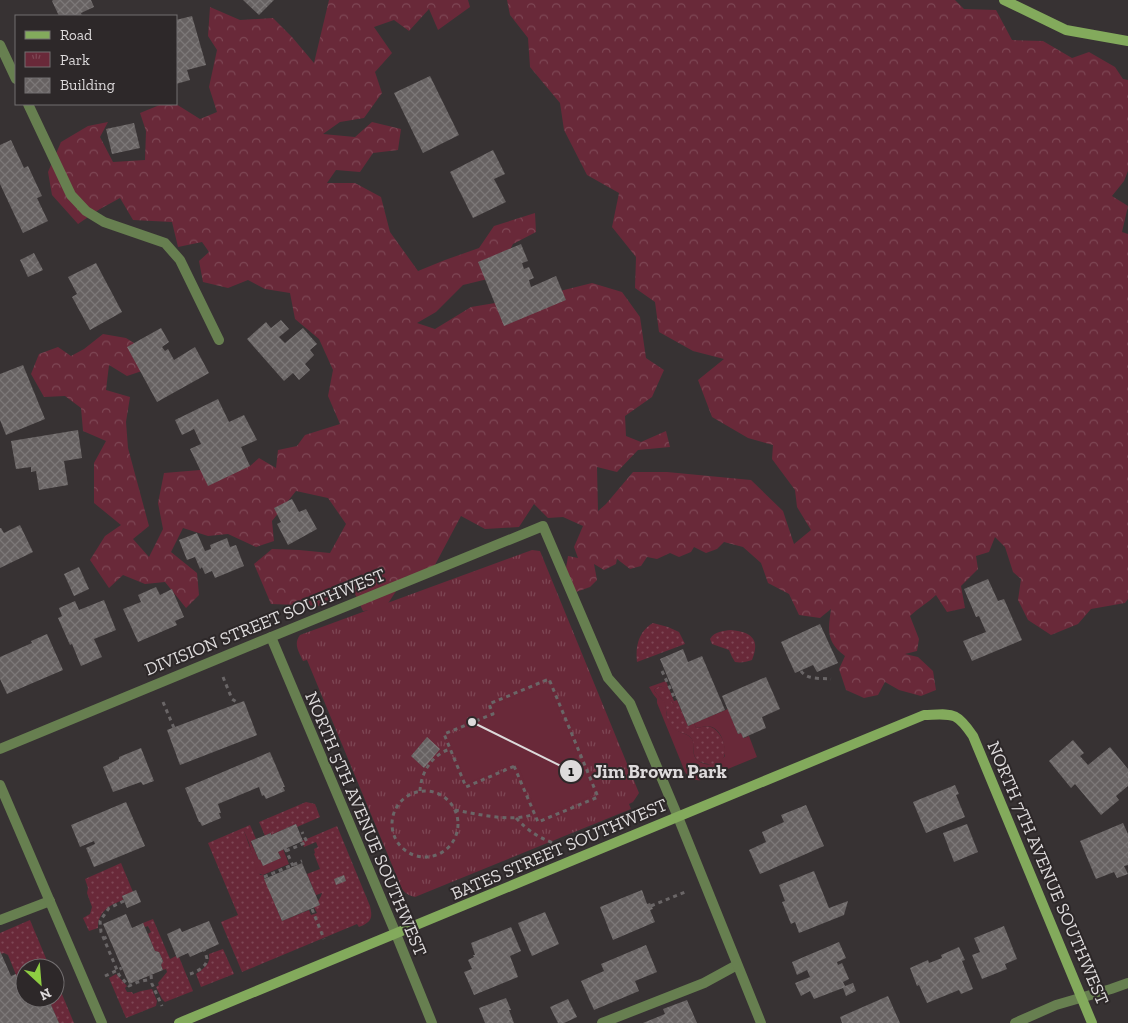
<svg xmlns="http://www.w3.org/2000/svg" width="1128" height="1023" font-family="'Zilla Slab',serif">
<defs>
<pattern id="grass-dots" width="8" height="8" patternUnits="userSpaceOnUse" patternTransform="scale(1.25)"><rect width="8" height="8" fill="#692939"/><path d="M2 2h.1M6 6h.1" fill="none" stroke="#7e4755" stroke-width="1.8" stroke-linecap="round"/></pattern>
<pattern id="forest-crowns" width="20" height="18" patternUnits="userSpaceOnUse" patternTransform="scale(1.25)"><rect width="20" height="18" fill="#692939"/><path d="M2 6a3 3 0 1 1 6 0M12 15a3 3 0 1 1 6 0" fill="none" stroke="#7e4755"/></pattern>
<pattern id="park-tufts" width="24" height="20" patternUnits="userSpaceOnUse" patternTransform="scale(1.25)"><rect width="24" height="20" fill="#692939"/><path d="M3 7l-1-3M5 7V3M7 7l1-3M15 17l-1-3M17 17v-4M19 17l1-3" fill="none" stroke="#7e4755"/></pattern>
<pattern id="building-cross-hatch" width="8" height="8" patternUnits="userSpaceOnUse" patternTransform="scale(1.25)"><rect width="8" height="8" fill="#676262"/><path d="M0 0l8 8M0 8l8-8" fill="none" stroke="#7c7878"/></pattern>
</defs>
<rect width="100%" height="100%" fill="#373233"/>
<g fill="url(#grass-dots)">
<path d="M653,623L668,627L679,632L685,644L637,662C635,646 639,631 653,623Z"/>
<path d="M731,630C751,632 761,639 752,660C746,662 741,663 735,662L732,657L729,650L712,644L710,639C715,631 723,631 731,630Z"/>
<path d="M661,686L667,690L674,706L679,705L688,726L694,723L696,728C701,727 707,725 711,727C721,731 728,747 724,757C720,767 704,765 697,760C691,754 696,744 691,738C687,733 679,733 674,730C664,723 669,711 663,702C661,697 656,695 654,690L656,688Z"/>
<path d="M306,802L315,804L320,817L297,827L296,824L271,835L270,833L265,836L259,822Z"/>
<path d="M250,825L256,839L253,840L244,831L260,875H263L282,921L309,910L311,915L317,913L314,907C317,902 321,898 322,893L316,895L307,874L320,869L314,854L315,853L314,849L318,847L316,842L304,847L302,841L337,826L370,906C373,919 371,922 359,927L357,924L242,972L221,922L238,915L208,843Z"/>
<path d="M121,863L133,892L122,896L123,900C110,905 98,911 98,928L89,931L83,918L90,914L92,907L87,893L88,888L85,879Z"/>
<path d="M153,919L170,959L176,956L177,958L179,957L193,991L165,1002L162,999L156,987L159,985L158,983L167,972L166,969L163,970L161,965L163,961L159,952L155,951L148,934L151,932L148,926L145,927L143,923Z"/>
<path d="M30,920L50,968H25V991L23,992L8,955L4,953L0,954V933Z"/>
<path d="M223,949L234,974L201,987L196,974C203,969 211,964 209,954Z"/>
<path d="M116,974L127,986L125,988L127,992H132L133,994L141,991L152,989L157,1001L156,1006L126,1018L109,978Z"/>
<path d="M55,987H59L74,1023H59L48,998H55Z"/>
</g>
<path fill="url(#forest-crowns)" d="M329,0H468L470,7L438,30L429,9L409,31L394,20L374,27L392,53L375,72L382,93L364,118L340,122L323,134L355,137L372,122L401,129L398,150L373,153L360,172L336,170L327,183H355L381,197L390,232L418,271L445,260L479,248L494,226L535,213L536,232L513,244L496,277L463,285L436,312L417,323L435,329L471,307L548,294L592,283L622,292L640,317L646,358L664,370L652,397L625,416L626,436L641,442L666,431L670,447L638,450L617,472L597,467L598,511L606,504L633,472H667L751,480L783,511L794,544L811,530L797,507L795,490L772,459L773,445L748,438L712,417L698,380L724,359L693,351L659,332L655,302L635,288L636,257L612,227L619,193L587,175L564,130L560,103L530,67L528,38L510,15L507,0H955L964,9L996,10L1012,40L1043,41L1072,58L1089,52L1115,67L1123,79L1128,80V171L1124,181L1112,196L1128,206L1122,232L1128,234V599L1125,603L1091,609L1078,624L1051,635L1028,620L1018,600L1021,579L1013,572L1005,547L995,537L989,552L976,556L978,569L961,586L965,608L947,612L936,595C928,603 918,608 910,616L919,639L917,651L905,654L918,657L933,671L936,690L921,696L899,690L885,682L878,695L864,698L846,690L839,669L845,656C826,642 828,630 831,609L820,618L799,615L789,594L768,583L761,563L743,547L724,542L717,549L706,553L694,547L691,552L679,557L670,553L657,559L647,557L641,566L630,569L617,559L616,564L604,570L594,564L597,580L590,587L576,592L565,574L568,556L578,558L574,547L583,526L563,517L548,518L534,504L519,527L485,529L461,516L428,578L406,576L385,608L363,611L349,581L323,606L271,604L254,564L272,549L299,550L330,553L346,524L328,498L296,491L272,521L274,541L256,547L228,534L208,536L183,528L171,552L197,573L199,595L186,608L165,582L145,584L123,575L109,588L90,560L105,536L121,525L94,503V463L106,441L83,431L81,408L65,396L44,397L31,374L39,354L58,347L71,356L84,349L103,334L126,338L134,343L142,371L127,376L109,365L106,390L130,397L126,422L128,448L149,526L133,539L149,557L163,529L158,503L164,473L200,470L210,465L250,466L259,458L276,468L278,450L297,446L305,435L340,424L328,396L333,370L319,339L295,319L290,293L265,289L248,280L228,288L203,282L199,261L209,252L202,242L178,247L172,222L133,220L120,198L100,209L78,224L52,195L48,172L61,142L88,126L108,122L100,137L113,162L145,160L146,131L140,113L162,104H176L200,119L217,112L209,87L217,50L208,36L210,7L240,20L273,18L292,37L314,63Z"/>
<path fill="url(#park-tufts)" d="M532,550L540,551L639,793L633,802L629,804L631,809L415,897C410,896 406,894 402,889L307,660L303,661C299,652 293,644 300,635Z"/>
<g fill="#692939">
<path d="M666,681L674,701L677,700L679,705L674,707C671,699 668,691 661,686L656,688L654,690L655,692C658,696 663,699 665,704C667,712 666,719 671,726C676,733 686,732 691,738C698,745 688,755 700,762C704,764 707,765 711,764C717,763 721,761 725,756C725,746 723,732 712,727C708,725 701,727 696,728L694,723L728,709L738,734L741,733L744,738L749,736L757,757L701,780C694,781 689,778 685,772L657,703V699L653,694L649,687Z"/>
<path d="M548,683L594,795L539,818L517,763L467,783L447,736L497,715L493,706Z"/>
<path d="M248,829L253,840L251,842L259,860L260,859L263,865L281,858L278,852L283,849L289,864L263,875L257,873L249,843L244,831Z"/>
</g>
<g fill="url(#building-cross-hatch)">
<path d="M53,0H91L94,7L81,13L82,16H59L52,1Z"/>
<path d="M243,0H274L259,15Z"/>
<path d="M192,16L206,65L187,70L190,80L176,84V20Z"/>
<path d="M430,76L459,135L423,153L394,93Z"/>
<path d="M134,123L140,148L112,154L106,129Z"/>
<path d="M11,140L24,168L28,166L42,196L37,198L48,221L23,233L0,184V145Z"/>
<path d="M493,150L505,174L494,179L506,202L473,218L450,172Z"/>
<path d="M521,244L528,261L522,263L524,269L529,267L534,278L529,280L531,287L556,276L566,300L504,326L478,262Z"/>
<path d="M34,253L43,270L28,277L20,260Z"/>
<path d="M96,263L122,312L90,330L72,297L77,294L68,277Z"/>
<path d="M281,320L289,329L279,337L285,343L303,328L317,344L310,350L314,355L305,364L310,370L299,380L293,373L284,381L247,339L266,322L271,328Z"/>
<path d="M161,328L169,342L162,347L165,351L168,349L174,360L195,347L209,373L157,402L127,347Z"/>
<path d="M23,365L45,419L6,435L0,420V374Z"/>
<path d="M218,399L229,422L244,415L257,440L241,447L250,466L208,486L190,449L201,444L194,429L182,435L175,420Z"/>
<path d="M78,430L82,458L64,461L68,485L39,490L36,471L31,472V467L16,469L11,441Z"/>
<path d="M292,499L299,512L306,509L317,529L288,545L277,524L281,522L274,508Z"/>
<path d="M20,525L33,552L0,568V528H1L4,533Z"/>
<path d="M197,533L205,551L211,549L210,545L227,538L230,547L236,545L244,566L215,578L212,571L205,574L202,567L200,569L195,557L187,560L179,540Z"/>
<path d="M79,567L89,589L74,596L64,574Z"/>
<path d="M988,579L998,601L1004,599L1022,640L972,661L963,641L986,632L979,616L976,617L964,589Z"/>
<path d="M156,587L160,595L172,589L184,617L175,621L177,625L138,642L123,609L141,602L138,595Z"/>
<path d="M104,600L116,630L94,639L102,657L81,666L72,644L70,645L58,618L62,616L59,608L75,601L79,610Z"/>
<path d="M820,624L838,663L817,672L813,665L795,673L781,642Z"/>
<path d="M47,634L63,670L7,694L0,679V657L32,643L31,641Z"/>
<path d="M683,649L688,662L702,656L725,710L688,726L660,659Z"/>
<path d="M766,677L780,709L762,717L766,728L743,738L741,733L738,734L722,696Z"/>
<path d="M244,701L257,735L180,765L167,730Z"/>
<path d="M427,737L440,749L424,768L411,756Z"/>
<path d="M1073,740L1084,753L1080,756L1088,765L1110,747L1128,769V786L1116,796L1119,800L1101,815L1075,784L1071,788L1049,761Z"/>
<path d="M141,748L154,781L143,785L141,782L113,792L103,767L119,759V757Z"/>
<path d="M270,752L285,787H283L285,791L266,799L264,795L262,796L259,787L218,804L221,813H219L221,818L202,826L200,822H199L185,788Z"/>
<path d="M955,785L959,794L956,795L965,817L926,833L913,802Z"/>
<path d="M126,802L145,846L94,867L86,848L95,844L94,841L80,847L71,825Z"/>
<path d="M806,805L824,846L760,874L749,850L766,842L762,832L784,822L781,815Z"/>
<path d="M1123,823L1128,834V865L1124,866L1128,874L1117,878L1114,872L1096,879L1080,841Z"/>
<path d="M296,824L303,841L280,851L278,852L281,858L263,866L260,859L259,860L251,841L271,833V835Z"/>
<path d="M967,824L978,852L954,862L943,833Z"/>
<path d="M302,863L320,905L282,921L264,879Z"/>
<path d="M814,871L829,908L848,901L844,915L799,933L795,922L791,924L782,902L785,901L779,885Z"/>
<path d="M344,875L346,881L336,885L334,879Z"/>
<path d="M136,890L141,902L127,908L122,896Z"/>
<path d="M642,890L647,904L650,903L653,909L650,910L655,922L613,940L600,907Z"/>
<path d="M545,912L559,944L532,956L518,923Z"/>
<path d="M126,914L132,928L143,923L155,951L159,952L163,961L161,965L163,970L129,984L103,924Z"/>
<path d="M209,921L219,944L190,957L188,953L177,958L167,934L180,928L182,932Z"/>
<path d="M1004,926L1017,959L1005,964L1007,969L982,979L972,955L980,952L974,938Z"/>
<path d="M511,927L521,951L510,956L518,977L474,995L464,972L472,969L468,960L474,957L473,955H475L471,943Z"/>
<path d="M839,942L846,958L837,962L838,965L842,963L849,979L843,982L845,986L853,983L856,991L846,996L843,988L814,999L810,991L801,996L795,983L810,977L807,970L797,975L792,962Z"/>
<path d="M646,945L657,972L635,981L639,991L594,1010L581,981L604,971L601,964Z"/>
<path d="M959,947L965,960L962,961L973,989L961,994L959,990L927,1003L919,985L917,986L910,968L928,960L929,963L942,958L941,955Z"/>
<path d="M0,951L11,976L16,974L23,992L25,991V998H48L59,1023H0Z"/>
<path d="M888,996L900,1023H842L840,1017Z"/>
<path d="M506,998L511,1010H509L514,1023H485L479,1008Z"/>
<path d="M568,999L577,1017L564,1023H558L550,1007Z"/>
<path d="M687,1000L697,1023H643L665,1014L663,1009Z"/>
</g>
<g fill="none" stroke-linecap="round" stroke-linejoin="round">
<g stroke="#6a6667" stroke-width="3" stroke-dasharray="4 4" stroke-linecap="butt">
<path d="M662,671L675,699L676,698"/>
<path d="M801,671C807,680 821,678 831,679"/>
<path d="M223,677L232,699L238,703"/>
<path d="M163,702L174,728"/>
<path d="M514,766L538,822L598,797L549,679L489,704L493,714L444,734L466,787L517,765"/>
<circle cx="425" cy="824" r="33"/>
<path d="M420,791C421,772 432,755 450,749"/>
<path d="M455,810C478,814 512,823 534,814"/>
<path d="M516,818C528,831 538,837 553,843"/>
<path d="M285,848L293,866"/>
<path d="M286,851L307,842L302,832"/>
<path d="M264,877L302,861"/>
<path d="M124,901L109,908L100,921L101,932L117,970L119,975L129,986L138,982L151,979"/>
<path d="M651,906L685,892"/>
<path d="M312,909L324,939"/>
<path d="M103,939L109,936"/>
<path d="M190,974C196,972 207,967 207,959C207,958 205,952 204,950"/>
<path d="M151,975L152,984L162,1006"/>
<path d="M105,976L122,968"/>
<path d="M55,980L58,978"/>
</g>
<g stroke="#677f50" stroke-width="10">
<path d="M0,920L50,901"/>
<path d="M602,1023L704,983L737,965"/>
</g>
<g stroke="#677f50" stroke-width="10">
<path d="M0,45L16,79"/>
<path d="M28,104L71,195L86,211L104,222L165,243L180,260L219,340"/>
<path d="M271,637L396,934L432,1023"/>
<path d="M0,749L271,637L543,526L608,678L630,703L678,817L761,1023"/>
<path d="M0,785L102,1023"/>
<path d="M1015,1023L1056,1005L1111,989L1128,983"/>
</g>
<g stroke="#83aa5c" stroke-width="10">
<path d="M1004,0L1066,30L1128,41"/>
<path d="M179,1023L924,715C953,714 956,711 973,736L1092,1023"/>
</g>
</g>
<g text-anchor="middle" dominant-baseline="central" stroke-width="4" stroke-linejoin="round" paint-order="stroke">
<g font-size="18" fill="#dddadb" stroke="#2d2829">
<text transform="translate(265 622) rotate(-22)">DIVISION STREET SOUTHWEST</text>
<text transform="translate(366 824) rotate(67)">NORTH 5TH AVENUE SOUTHWEST</text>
<text transform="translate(559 849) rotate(-23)">BATES STREET SOUTHWEST</text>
<text transform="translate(1048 873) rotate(67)">NORTH 7TH AVENUE SOUTHWEST</text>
</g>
</g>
<path fill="none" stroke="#dddadb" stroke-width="2" d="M472 722L571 771"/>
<g fill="#dddadb" stroke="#2d2829" stroke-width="2">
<circle cx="472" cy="722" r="5"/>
<circle cx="571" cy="771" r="12"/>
</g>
<g font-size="15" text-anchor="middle" font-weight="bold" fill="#111">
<text x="571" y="776">1</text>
</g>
<g font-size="19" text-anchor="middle" font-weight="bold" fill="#dddadb" stroke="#2d2829" stroke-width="4" stroke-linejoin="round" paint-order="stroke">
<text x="660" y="778">Jim Brown Park</text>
</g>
<rect x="15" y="15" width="162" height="90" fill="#2d2829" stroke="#736f70"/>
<rect x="25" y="31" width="25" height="8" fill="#83aa5c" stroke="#736f70"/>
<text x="60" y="40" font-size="15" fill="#dddadb">Road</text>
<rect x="25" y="52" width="25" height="15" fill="url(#park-tufts)" stroke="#736f70"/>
<text x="60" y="65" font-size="15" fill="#dddadb">Park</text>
<rect x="25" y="78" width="25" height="15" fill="url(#building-cross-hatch)" stroke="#736f70"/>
<text x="60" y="90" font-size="15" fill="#dddadb">Building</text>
<g transform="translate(40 983) rotate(154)"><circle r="24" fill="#2d2829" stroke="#736f70"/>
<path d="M0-4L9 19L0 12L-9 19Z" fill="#8ecd42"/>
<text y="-8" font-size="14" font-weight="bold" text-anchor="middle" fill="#dddadb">N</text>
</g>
</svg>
